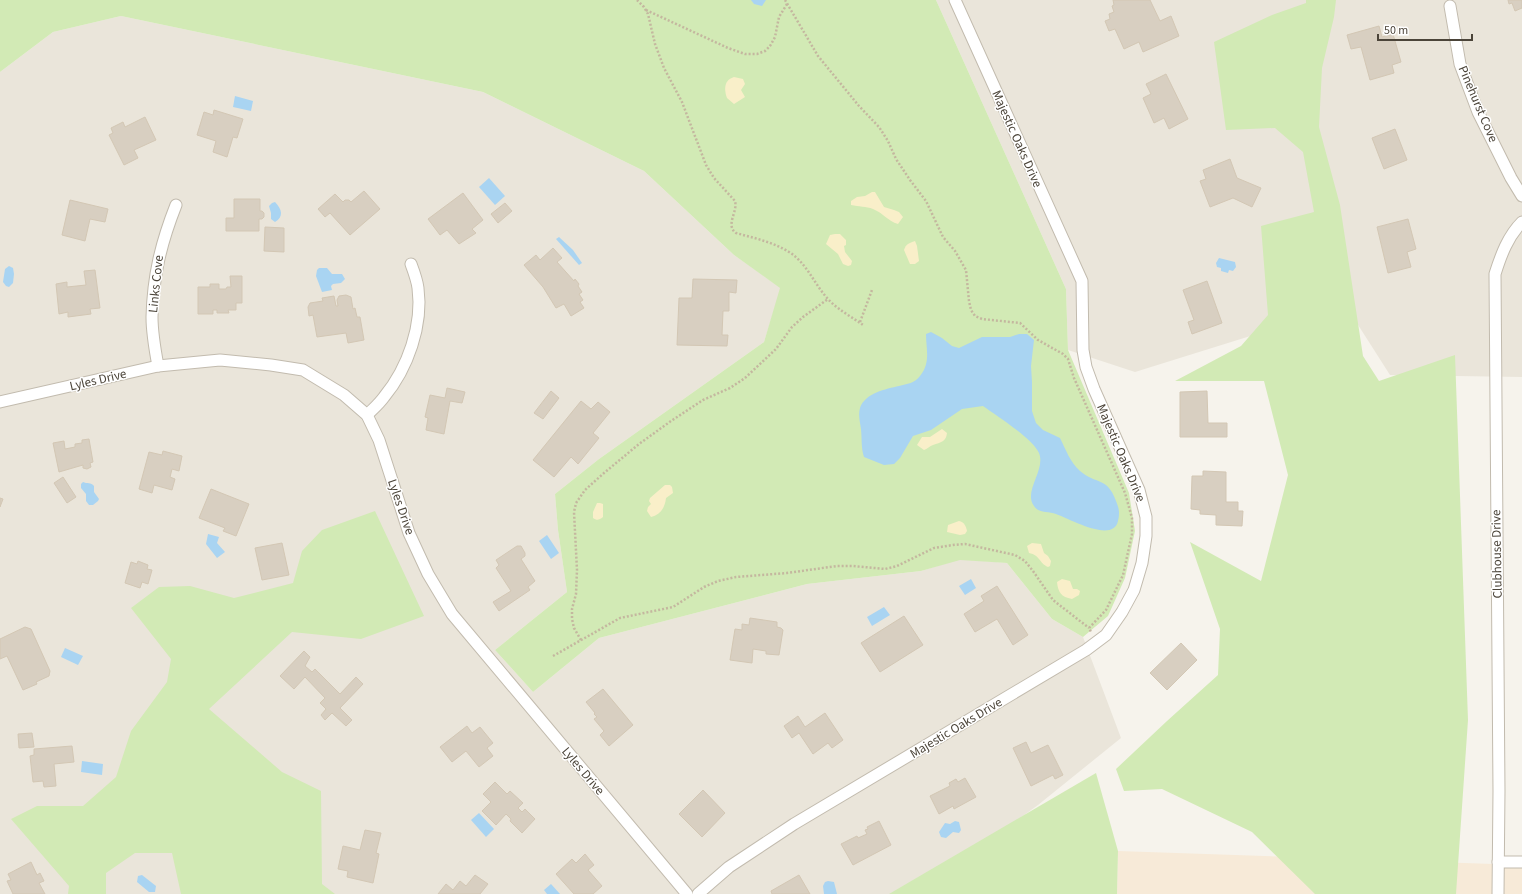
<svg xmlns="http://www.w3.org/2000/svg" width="1522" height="894" font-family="'Source Sans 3',sans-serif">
<rect width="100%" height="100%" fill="#f6f3ec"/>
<g fill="#eae5da">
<path d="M936,0H1522V377L1390,375L1346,306L1135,372L1068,350L1066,289Z"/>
<path d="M121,16L483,92L644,171L734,255L781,288L764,342L599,459L555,494L558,530L567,592L495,650L533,692L599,638L807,584L921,571L960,559L1007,563L1052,619L1083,637L1121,738L1038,805L941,876L955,894H0V72L53,32Z"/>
</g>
<path fill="#f7ead8" d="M1118,851L1522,865V894H1117Z"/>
<g fill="#d2eab5">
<path d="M0,0H936L1066,289L1068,350L1129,493L1135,531L1125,578L1108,616L1083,637L1052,619L1007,563L960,560L921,571L807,584L599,638L533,692L495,650L567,592L558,530L555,494L599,459L764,342L780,288L734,255L644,171L483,92L121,16L53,32L0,72Z"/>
<path d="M1306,0H1336L1334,17L1322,68L1319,127L1340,205L1363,356L1379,381L1455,355L1468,720L1456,894H1315L1252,832L1162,789L1124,791L1116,769L1167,721L1218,675L1220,629L1190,542L1261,581L1288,475L1264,381H1175L1241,346L1268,315L1261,226L1314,212L1303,152L1275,128L1226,130L1214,42L1272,15L1306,3Z"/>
<path d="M375,511L424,616L361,639L292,632L209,709L282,772L321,791L322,884L335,894H181L172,853H135L106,873V894H68L69,886L11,819L37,806H83L116,777L131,731L167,682L171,659L131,608L159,587L190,586L234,598L293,583L302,551L322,530Z"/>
<path d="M1096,773L1118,851L1117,894H889Z"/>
</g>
<g fill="#f9efc9">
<path d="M734,77L743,79L745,84L741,90L745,97L734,104L727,98C724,89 724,80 734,77Z"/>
<path d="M872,192H875L884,207L894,210L899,212L903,217L898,224C888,221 883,213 873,209C866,206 859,207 851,205V201L857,197L865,196Z"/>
<path d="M835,234H840L846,240V245L844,246L845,252L852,261L851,265L848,266L843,264L838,254L826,244L830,235Z"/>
<path d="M915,241L917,246L919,261L915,264H910L904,250C906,244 909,243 915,241Z"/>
<path d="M942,429L947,433C946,442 941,442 933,445C930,446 927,449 924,450L917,445L922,437H930Z"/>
<path d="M665,485H670L672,487L673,493L666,498C665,508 660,515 651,517L647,511L648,507L651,504L649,501L650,498Z"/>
<path d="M597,503H600L603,504V517C599,520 597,521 593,518V512Z"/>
<path d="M959,521C964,522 966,526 967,531L965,534L960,535L947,532L948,525Z"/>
<path d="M1032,543L1041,544L1044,553L1048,556L1051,561L1050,566L1048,567C1039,563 1040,555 1029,553L1027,546Z"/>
<path d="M1062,579L1070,581L1073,589H1077L1080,591L1079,595L1072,599C1061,597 1058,592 1057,582Z"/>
</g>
<g fill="#a9d4f2">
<path d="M751,0H766L762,6L754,4Z"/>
<path d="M235,96L253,101L251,111L233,107Z"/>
<path d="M489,178L505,196L495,205L479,187Z"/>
<path d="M275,202C282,209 284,217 275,222L271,219V213L269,206L272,203Z"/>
<path d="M559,237L573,250L582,263L579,265L556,239Z"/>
<path d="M1219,258L1235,262L1236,267L1233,271L1229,270L1228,273L1221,271V268L1217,267L1216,263Z"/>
<path d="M9,266L13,268L14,274L13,283L9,287L6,286L3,282L5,269Z"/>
<path d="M319,268H327L332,274H342L345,279L341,283L333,284L331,286L332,290L322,292L316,276L317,270Z"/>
<path d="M931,332L942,338L952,346L959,348L982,337H1010L1019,334H1027L1034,340L1031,366L1032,382V411L1036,423L1043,430L1060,438C1066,450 1070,462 1080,471C1096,485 1107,476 1116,501C1119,508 1120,513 1118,521C1113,544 1068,518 1056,514C1049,511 1039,514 1034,506C1023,491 1046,470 1039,453C1033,439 997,416 983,406L962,409L931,430L913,436L900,458L894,464L884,465L864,457C861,448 862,439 861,429C860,422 858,415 860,408C865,393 886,389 899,386C907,384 915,383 920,376C931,362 926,349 926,334Z"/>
<path d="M83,482C87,484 91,482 94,486V492L99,499L98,501L93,505H89L86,501V494L81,488V484Z"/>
<path d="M208,534L219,537L217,543L225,552L217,558L206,544Z"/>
<path d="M547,535L559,553L551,559L539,541Z"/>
<path d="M971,579L976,588L965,595L959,586Z"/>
<path d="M884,607L890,615L872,626L867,617Z"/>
<path d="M65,648L83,656L78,665L61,657Z"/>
<path d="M82,761L103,764L102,775L81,772Z"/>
<path d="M479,813L494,829L486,837L471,820Z"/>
<path d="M955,821L959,822L961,830L959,833L953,832L946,838L941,837L939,832L945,823L950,824Z"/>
<path d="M142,875L156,886L155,892H149L137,882L138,876Z"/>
<path d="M828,881L834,882L837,894H824L823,886L825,882Z"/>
<path d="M551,884L560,894H547L544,890Z"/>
</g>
<g fill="#d8cfc1" stroke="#d3c7b4">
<path d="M1113,0H1150L1160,21L1171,16L1179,36L1143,52L1139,42L1124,49L1115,29L1109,31L1105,21L1110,19L1109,14L1114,12L1112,6L1114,5Z"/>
<path d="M1508,0H1522V8L1515,11L1512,3L1509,4Z"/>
<path d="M1379,26L1382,37L1393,34L1401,62L1392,65L1394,73L1370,80L1361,47L1351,49L1347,35Z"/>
<path d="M1166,74L1188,119L1169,129L1164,118L1154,123L1143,98L1151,94L1146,84Z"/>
<path d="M214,110L243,119L237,138L233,137L227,157L213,152L216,141L197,135L204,112L213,115Z"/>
<path d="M145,117L156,140L134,150L138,158L124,165L109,135L113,133L111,128L123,122L125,127Z"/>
<path d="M1395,129L1407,160L1384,169L1372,138Z"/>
<path d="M1230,159L1237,178L1261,188L1252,207L1233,198L1210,207L1200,181L1206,179L1203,170Z"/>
<path d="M364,191L380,209L350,235L330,213L325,217L318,209L335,194L343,202L345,200H349L351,202Z"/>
<path d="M463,193L483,220L472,229L476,233L459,244L447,230L440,235L428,219Z"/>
<path d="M234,199H260V211H262L264,213V217L262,219H259V231H226V218H234Z"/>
<path d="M70,200L108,209L105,222L90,219L85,241L62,235Z"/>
<path d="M505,203L512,211L498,223L491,214Z"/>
<path d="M1408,219L1416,249L1407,252L1411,267L1388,273L1377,227Z"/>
<path d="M265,227L284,228V252L264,251Z"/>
<path d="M553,248L562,258L557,262L574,281L575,279L579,284L578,286L582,292L579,294L583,300L580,302L584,308L571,316L564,304L556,308L543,287L524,265L536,255L540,260Z"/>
<path d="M95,270L100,308L90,309L91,314L68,317V312L59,314L56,284L67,282V287L86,285L84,271Z"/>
<path d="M230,276H242V303H236V310H228L229,313H217V310H213V314H198V287H210V284H219V289H226L227,287H231Z"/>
<path d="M693,279L737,280L736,293L729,292V311H723L722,335H728L727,346L677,345L679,298H692Z"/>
<path d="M1207,281L1222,323L1192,334L1188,322L1194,320L1183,290Z"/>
<path d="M346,295L351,297L353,309L355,308L357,317H360L364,340L348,343L346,333L317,337L313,315L309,316L308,307L310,303L323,301L322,298L334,296L336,306H338L337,300L339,296Z"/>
<path d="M447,388L465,392L462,403L450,401L444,434L426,430L428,418L425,417L430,395L445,398Z"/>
<path d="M551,391L559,398L543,419L534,413Z"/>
<path d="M1207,391L1208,423H1227V437H1180V392Z"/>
<path d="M581,401L591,409L598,402L610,412L593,433L599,438L578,464L571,457L554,477L533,460Z"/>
<path d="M89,439L93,462L90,463L91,467L87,469L83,468V465L59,472L53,443L64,441L65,449L75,447V444L82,443V440Z"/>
<path d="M163,451L182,456L179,471L172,469L170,477L175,479L172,490L154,485L152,493L139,489L149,452L162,455Z"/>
<path d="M1203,471L1226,472V502H1238V511H1243L1242,526L1216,525V515L1200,514V510L1191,509L1192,476H1203Z"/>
<path d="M63,477L76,497L67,503L54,483Z"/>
<path d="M211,489L249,504L236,536L223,531L225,528L199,518Z"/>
<path d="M0,498L3,499L0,507Z"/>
<path d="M282,543L289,575L262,580L255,548Z"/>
<path d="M517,546H521L525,553V556L521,559L535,581L528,587L530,590L499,611L493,602L511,591L496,568L499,565L496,560Z"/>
<path d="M138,561L148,565L147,569L152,570L148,584L142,582L140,588L125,583L131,562L137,564Z"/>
<path d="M997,586L1028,635L1013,645L997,619L975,632L964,614L984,601L981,596Z"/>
<path d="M904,616L923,645L880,672L861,643Z"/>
<path d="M750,618L777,622V627L781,628L783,630L779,655L766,654V651L753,649L752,663L730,660L735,629L742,630V624L749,625Z"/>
<path d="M25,627L31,629L50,671L49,676L36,682L37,684L23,690L7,656L0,659V639Z"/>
<path d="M1181,643L1197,660L1167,690L1150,673Z"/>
<path d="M304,651L310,657L305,666L312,672L315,669L340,694L356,677L363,684L340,708L352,720L346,726L332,713L325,720L321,715L326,709L320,703L325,698L305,677L294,689L280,676Z"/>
<path d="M603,689L633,725L609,746L600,735L604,731L594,719L597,717L594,714L595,713L586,702Z"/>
<path d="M825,713L843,740L832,748L828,743L813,754L799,733L792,738L784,726L798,716L805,727Z"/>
<path d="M467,726L472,733L480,727L493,743L487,748L493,756L479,767L466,751L452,762L440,747Z"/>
<path d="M32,733L34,747L19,748L18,734Z"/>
<path d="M1026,742L1031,753L1048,745L1063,775L1055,779L1053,775L1031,786L1013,748Z"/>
<path d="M72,746L74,762L54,764L56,786L44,787L43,781L33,782L30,756L34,755V749Z"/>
<path d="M965,778L976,797L954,809L953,806L939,814L930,796L950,786L949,783L956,779L958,782Z"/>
<path d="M495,782L507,794L510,791L523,803L518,808L522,812L525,809L535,819L522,833L510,821L511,819L506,814L496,825L482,811L491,802L483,794Z"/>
<path d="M703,790L725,813L702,837L679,814Z"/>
<path d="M879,821L891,845L853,865L841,844L857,836L858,838L867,834L865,830L868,829L867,827Z"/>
<path d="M365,830L381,833L376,853L379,854L373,883L347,877L348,871L338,869L343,846L360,850Z"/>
<path d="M585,854L594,865L588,870L602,886L593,894H574L556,874L572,859L576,863Z"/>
<path d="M31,862L37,875L40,873L44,881L39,883L45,894H13L7,881L11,880L8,874Z"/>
<path d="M475,875L488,884L480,894H438L446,884L453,890L460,881L466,886Z"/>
<path d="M799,875L810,894H772L771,891Z"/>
</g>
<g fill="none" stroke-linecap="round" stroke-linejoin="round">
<defs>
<g id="minor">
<path d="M1450,6L1460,64L1478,112L1511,178L1522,196"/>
<path d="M158,366C155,350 152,333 152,317C153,276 161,243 176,205"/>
<path d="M0,402L158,366L220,360L271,365L303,370L344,395L367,415L379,440L409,533L428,574L452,614L687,894"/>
<path d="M367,415C373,409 379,404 384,397C408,368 423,325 418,288C417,280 414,272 411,264"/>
<path d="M1498,862H1522"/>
<path d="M698,894L729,867L794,824L1086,650L1106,635L1122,612L1134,590L1142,563L1146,536V517L1139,490L1094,389L1086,367L1083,350L1082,281L955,0"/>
<path d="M1498,894L1499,791L1495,274C1501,255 1508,236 1522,222"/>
</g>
</defs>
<use href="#minor" stroke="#c2bbae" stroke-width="13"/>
<g stroke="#c4b79f" stroke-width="2.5" stroke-dasharray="2 2" stroke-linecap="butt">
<path d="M637,0L644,7L648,14L655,44L664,68L682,102L706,165L714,178L735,201C738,212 725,225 736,233C754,238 773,242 789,252C807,263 814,284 828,299C838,310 852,317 863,325"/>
<path d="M785,0L818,56L859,106L879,127L888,141L896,159L910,180L926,201L943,237L955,251L966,270L969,301L971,310L975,316L982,319L1020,323L1038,340L1063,354L1068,359L1074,378L1125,493L1132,518V534L1123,575L1106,610L1089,628L1091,632"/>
<path d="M646,10L728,48L745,54H757L765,51L770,46L775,37L779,17L787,4"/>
<path d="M860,322L872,290"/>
<path d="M581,640L574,628L572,619V609L576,594L577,570L574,512L576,503L585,490L604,473L639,444L671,421L703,400L730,388L745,378L776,349L792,327L803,317L828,299"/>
<path d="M553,656L620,618L673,607L704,587L718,581L736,577L787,573L837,566H853L885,569L897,566L934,548L953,545L965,544L1015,555L1025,561L1033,571L1053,600L1089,628"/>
</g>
<use href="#minor" stroke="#fff" stroke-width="11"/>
</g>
<g text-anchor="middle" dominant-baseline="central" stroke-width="3" stroke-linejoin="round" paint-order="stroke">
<g font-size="13" fill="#4b4439" stroke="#fff">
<text transform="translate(1478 104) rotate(67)">Pinehurst Cove</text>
<text transform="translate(1017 139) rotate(66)">Majestic Oaks Drive</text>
<text transform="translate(156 284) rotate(-84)">Links Cove</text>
<text transform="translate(98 380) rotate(-13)">Lyles Drive</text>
<text transform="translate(1121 453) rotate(67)">Majestic Oaks Drive</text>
<text transform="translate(401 507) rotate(71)">Lyles Drive</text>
<text transform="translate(1497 554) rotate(-91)">Clubhouse Drive</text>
<text transform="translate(956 728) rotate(-31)">Majestic Oaks Drive</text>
<text transform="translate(583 771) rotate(50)">Lyles Drive</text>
</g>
</g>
<path d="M1378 34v6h94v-6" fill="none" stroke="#4b4439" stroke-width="2"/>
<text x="1384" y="34" font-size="12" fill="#4b4439" stroke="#ffffff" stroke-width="3" paint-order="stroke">50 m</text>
</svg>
